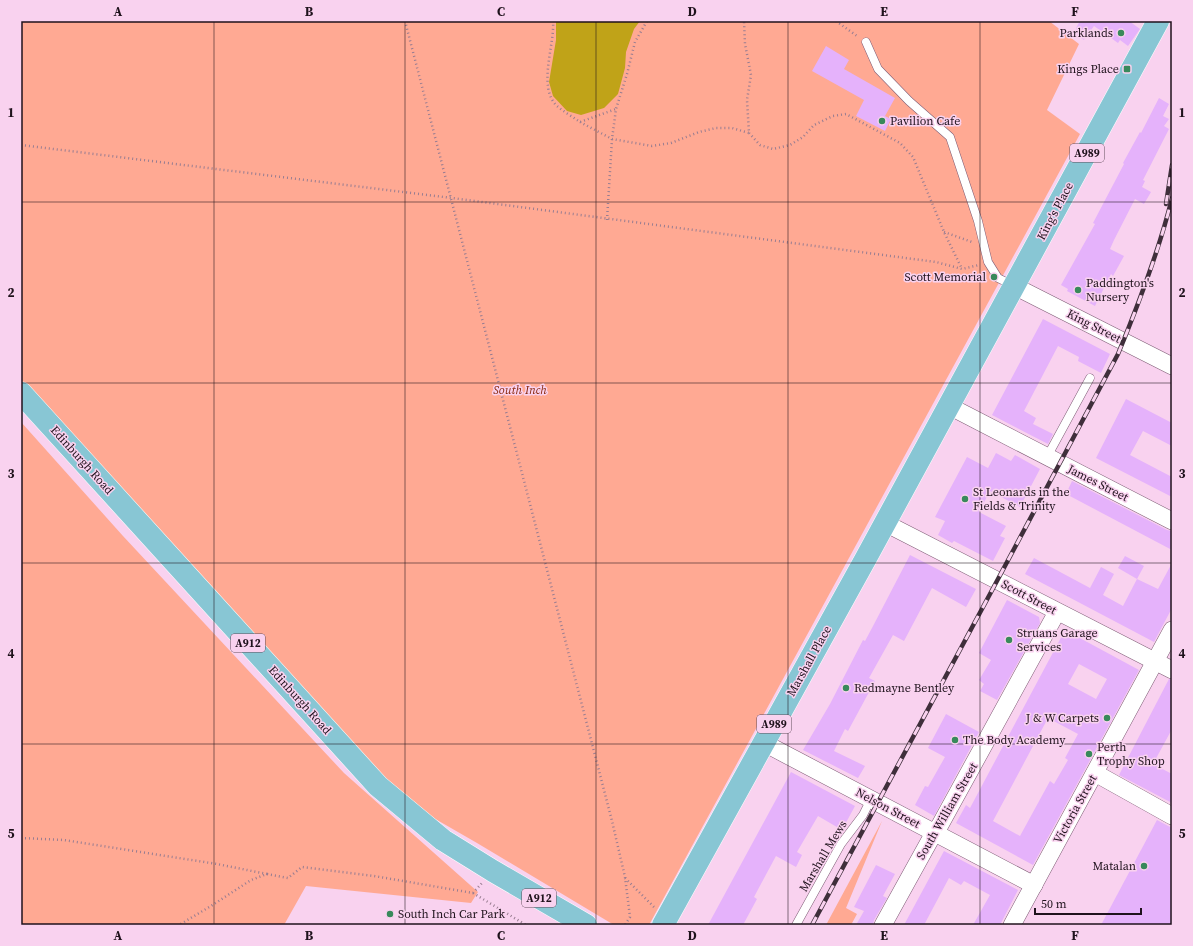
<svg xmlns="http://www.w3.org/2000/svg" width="1193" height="946" font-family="'Source Serif 4',serif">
<rect width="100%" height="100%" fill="#f9d2ef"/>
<g fill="#ffa993">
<path d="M21,21H1049L1079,44L1047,110L1080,134L649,925H614L477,843L378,786L21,384Z"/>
<path d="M21,422L123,536L344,773L478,892L471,903L306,886L284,925H21Z"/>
<path d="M882,821L846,908L857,914L851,925H826Z"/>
</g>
<path fill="#c0a318" d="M556,21H640L634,29L626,52L625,68L618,94L604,108L581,115L567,111L553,96L549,82L556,40Z"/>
<g fill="#e5b2fb" fill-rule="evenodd">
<path d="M1080,21H1129L1140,29L1128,46L1120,40L1118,43L1094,26L1084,40L1078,36L1076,28Z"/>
<path d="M826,46L849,60L844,69L895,98L885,116L891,119L885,131L856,116L864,100L812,71Z"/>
<path d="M1159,98L1169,104L1163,116L1169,119L1164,126L1169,129L1143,180L1145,181L1142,187L1151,192L1144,204L1135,199L1114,240L1110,249L1124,256L1113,276L1111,274L1095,306L1067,291L1068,289L1061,285L1095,224L1093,223L1124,164L1123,163L1140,132L1141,133Z"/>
<path d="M1043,319L1110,354L1101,373L1078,361L1079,357L1058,346L1024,411L1036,418L1033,424L1053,434L1048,444L992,415Z"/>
<path d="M1126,399L1172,423V446L1143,431L1130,455L1172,477V497L1096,458Z"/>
<path d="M996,453L1011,461L1015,455L1040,469L1020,507L990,491L979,512L1006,526L1000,536L1005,538L993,561L954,541L952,543L938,535L945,521L935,517L967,457L988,468Z"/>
<path d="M1072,481L1167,530L1172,531V550L1066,494Z"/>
<path d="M910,555L976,589L966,607L932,588L904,641L893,635L869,678L875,681L848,731L845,729L834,751L865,766L858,778L803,750L830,704L863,640L865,641L872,628Z"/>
<path d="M1125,556L1144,566L1137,579L1118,568Z"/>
<path d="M1034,558L1090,588L1101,567L1114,574L1103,595L1123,606L1137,579L1158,589L1172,563V608L1154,642L1025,574Z"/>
<path d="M1007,600L1039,617L1040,623L997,700L980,691L984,684L979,680L991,660L979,653Z"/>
<path d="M1065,630L1139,670L1033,865L956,823L966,805L970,808ZM1079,664L1107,679L1096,699L1068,684ZM1048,718L1078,734L1065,758L1068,760L1054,784L1050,781L1020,836L993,821Z"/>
<path d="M1169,679L1172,680V729L1153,764L1172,774V803L1119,775Z"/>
<path d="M946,714L979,732L934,816L915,805L925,786L928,787L945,757L928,748Z"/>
<path d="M791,772L855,806L842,830L818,816L797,852L802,855L796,867L776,856L754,897L757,899L743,925H708Z"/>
<path d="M1157,820L1172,828V925H1101Z"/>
<path d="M944,851L1018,890L1000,925H973L990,895L964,881L961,885L949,878L924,925H904Z"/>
<path d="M876,865L895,874L883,896L887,898L874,920L873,925H856L864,911L854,907Z"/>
</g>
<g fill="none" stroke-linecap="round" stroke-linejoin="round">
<defs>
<g id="service">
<path d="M866,42L878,69L909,101L950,137L978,221L988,262L998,278L1010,284L1013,285"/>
<path d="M1047,457L1090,378"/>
<path d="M796,925L841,844L863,815L871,799"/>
</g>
<g id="minor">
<path d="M1016,285L1022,290L1172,366"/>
<path d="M949,406L1172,521"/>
<path d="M885,523L1172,670"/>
<path d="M764,743L1034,885"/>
<path d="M1095,773L1172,816"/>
<path d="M883,925L930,840L940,825L1057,612"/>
<path d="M1012,925L1172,630"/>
</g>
<g id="primary">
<path d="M21,393L378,786L443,840L493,871L586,925"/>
<path d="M663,925L866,558L1158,21"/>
</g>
</defs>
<use href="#service" stroke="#7e5c75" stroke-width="9"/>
<use href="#minor" stroke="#7e5c75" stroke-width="18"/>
<use href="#primary" stroke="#fff" stroke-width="23"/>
<g stroke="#987d91" stroke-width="2.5" stroke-dasharray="1 3" stroke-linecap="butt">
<path d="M405,21L612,821L625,877L630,917L625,925"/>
<path d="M553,21C555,45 537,87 557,106C564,112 573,117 580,122L616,109"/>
<path d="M836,21L857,36"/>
<path d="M580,122L612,139L652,146L671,143L699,132L716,128H732L749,133L747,100L751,75L745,44L744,21"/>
<path d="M749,133L760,145L773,149L790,145L803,137L814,125L833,116L846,114L900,143L913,157L944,232L962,269"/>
<path d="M21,145L452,198L936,262L962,269L979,265"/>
<path d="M607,220L612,139L616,109L627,74L635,42L647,21"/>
<path d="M944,232L972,242"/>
<path d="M21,838L64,840L217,864L267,874L251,880L211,906L179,925"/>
<path d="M267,874L288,878L302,867L374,876L473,893L482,883"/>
<path d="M625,878L654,907"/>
<path d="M473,893L526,925"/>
</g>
<use href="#service" stroke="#fff" stroke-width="8"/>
<use href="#minor" stroke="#fff" stroke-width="17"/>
<use href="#primary" stroke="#88c6d4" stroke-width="22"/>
<defs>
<g id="rail">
<path d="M1166,204L1172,165"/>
<path d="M812,925L990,594L1118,354C1139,303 1159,251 1172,198"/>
</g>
</defs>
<use href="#rail" stroke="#3f2f3b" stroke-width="4.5"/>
<use href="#rail" stroke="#f9d2ef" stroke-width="3" stroke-dasharray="9" stroke-linecap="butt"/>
</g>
<path fill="none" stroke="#1f121c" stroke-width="1" stroke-opacity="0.55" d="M214,21V925M405,21V925M596,21V925M788,21V925M980,21V925M21,202H1172M21,383H1172M21,563H1172M21,744H1172"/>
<g fill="#38895b" stroke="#f9d2ef" stroke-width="1.5">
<circle cx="1121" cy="33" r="4"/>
<rect x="1123" y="65" width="8" height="8" rx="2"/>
<circle cx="882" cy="121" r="4"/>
<circle cx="994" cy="277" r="4"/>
<circle cx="1078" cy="290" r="4"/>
<circle cx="965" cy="499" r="4"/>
<circle cx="1009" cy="640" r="4"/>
<circle cx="846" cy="688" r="4"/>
<circle cx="1107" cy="718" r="4"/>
<circle cx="955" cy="740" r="4"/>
<circle cx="1089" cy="754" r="4"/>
<circle cx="1144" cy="866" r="4"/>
<circle cx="390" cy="914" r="4"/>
</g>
<g text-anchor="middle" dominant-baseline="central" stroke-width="3" stroke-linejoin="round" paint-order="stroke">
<g fill="#f9d2ef" stroke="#604c5b" stroke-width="1">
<rect x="1070" y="144" width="34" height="18" rx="3"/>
<rect x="231" y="634" width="34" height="18" rx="3"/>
<rect x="757" y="715" width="34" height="18" rx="3"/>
<rect x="522" y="889" width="34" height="18" rx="3"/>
</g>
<g font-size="11" font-weight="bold" fill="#1f121c">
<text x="1087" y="153">A989</text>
<text x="248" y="643">A912</text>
<text x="774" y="724">A989</text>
<text x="539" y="898">A912</text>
</g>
<g font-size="12" fill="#1f121c" stroke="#f9d2ef" text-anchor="start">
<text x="1113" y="33" text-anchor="end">Parklands</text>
<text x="1119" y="69" text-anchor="end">Kings Place</text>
<text x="890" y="121">Pavilion Cafe</text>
<text x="986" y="277" text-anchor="end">Scott Memorial</text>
<text x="1086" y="283">Paddington's<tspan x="1086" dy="14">Nursery</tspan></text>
<text x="973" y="492">St Leonards in the<tspan x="973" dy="14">Fields &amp; Trinity</tspan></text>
<text x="1017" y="633">Struans Garage<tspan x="1017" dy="14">Services</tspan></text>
<text x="854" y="688">Redmayne Bentley</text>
<text x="1099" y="718" text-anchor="end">J &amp; W Carpets</text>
<text x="963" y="740">The Body Academy</text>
<text x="1097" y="747">Perth<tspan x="1097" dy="14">Trophy Shop</tspan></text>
<text x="1136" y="866" text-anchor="end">Matalan</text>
<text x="398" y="914">South Inch Car Park</text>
</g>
<g font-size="12" fill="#1f121c" stroke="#f9d2ef">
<text transform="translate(1055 211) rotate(-62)">King's Place</text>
<text transform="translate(1094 326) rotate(27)">King Street</text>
<text transform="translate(82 460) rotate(48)">Edinburgh Road</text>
<text transform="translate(1098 483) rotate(27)">James Street</text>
<text transform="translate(1029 597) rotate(28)">Scott Street</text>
<text transform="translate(809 661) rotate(-61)">Marshall Place</text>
<text transform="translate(300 700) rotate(48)">Edinburgh Road</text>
<text transform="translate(888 808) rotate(28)">Nelson Street</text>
<text transform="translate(1075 809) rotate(-61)">Victoria Street</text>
<text transform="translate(947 811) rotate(-60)">South William Street</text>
<text transform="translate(823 856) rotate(-59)">Marshall Mews</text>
</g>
<g font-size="12" font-style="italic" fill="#892609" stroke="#f9d2ef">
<text x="520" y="390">South Inch</text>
</g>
</g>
<rect width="1193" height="946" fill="none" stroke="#f9d2ef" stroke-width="44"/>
<path d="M1035 908v6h106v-6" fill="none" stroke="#1f121c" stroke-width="2"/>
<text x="1041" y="908" font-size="12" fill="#1f121c" stroke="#f9d2ef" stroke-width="3" paint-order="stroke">50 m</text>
<rect x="22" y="22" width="1149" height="902" fill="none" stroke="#1f121c" stroke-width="1.5"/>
<g font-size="13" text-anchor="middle" font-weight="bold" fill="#1f121c">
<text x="118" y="16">A</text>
<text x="309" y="16">B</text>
<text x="501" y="16">C</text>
<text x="692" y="16">D</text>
<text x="884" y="16">E</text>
<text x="1075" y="16">F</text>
<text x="11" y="117">1</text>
<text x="1182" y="117">1</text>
<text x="11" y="297">2</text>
<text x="1182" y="297">2</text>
<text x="11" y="478">3</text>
<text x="1182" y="478">3</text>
<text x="11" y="658">4</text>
<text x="1182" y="658">4</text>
<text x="11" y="838">5</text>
<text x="1182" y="838">5</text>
<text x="118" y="940">A</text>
<text x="309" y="940">B</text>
<text x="501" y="940">C</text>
<text x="692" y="940">D</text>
<text x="884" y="940">E</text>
<text x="1075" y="940">F</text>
</g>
</svg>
